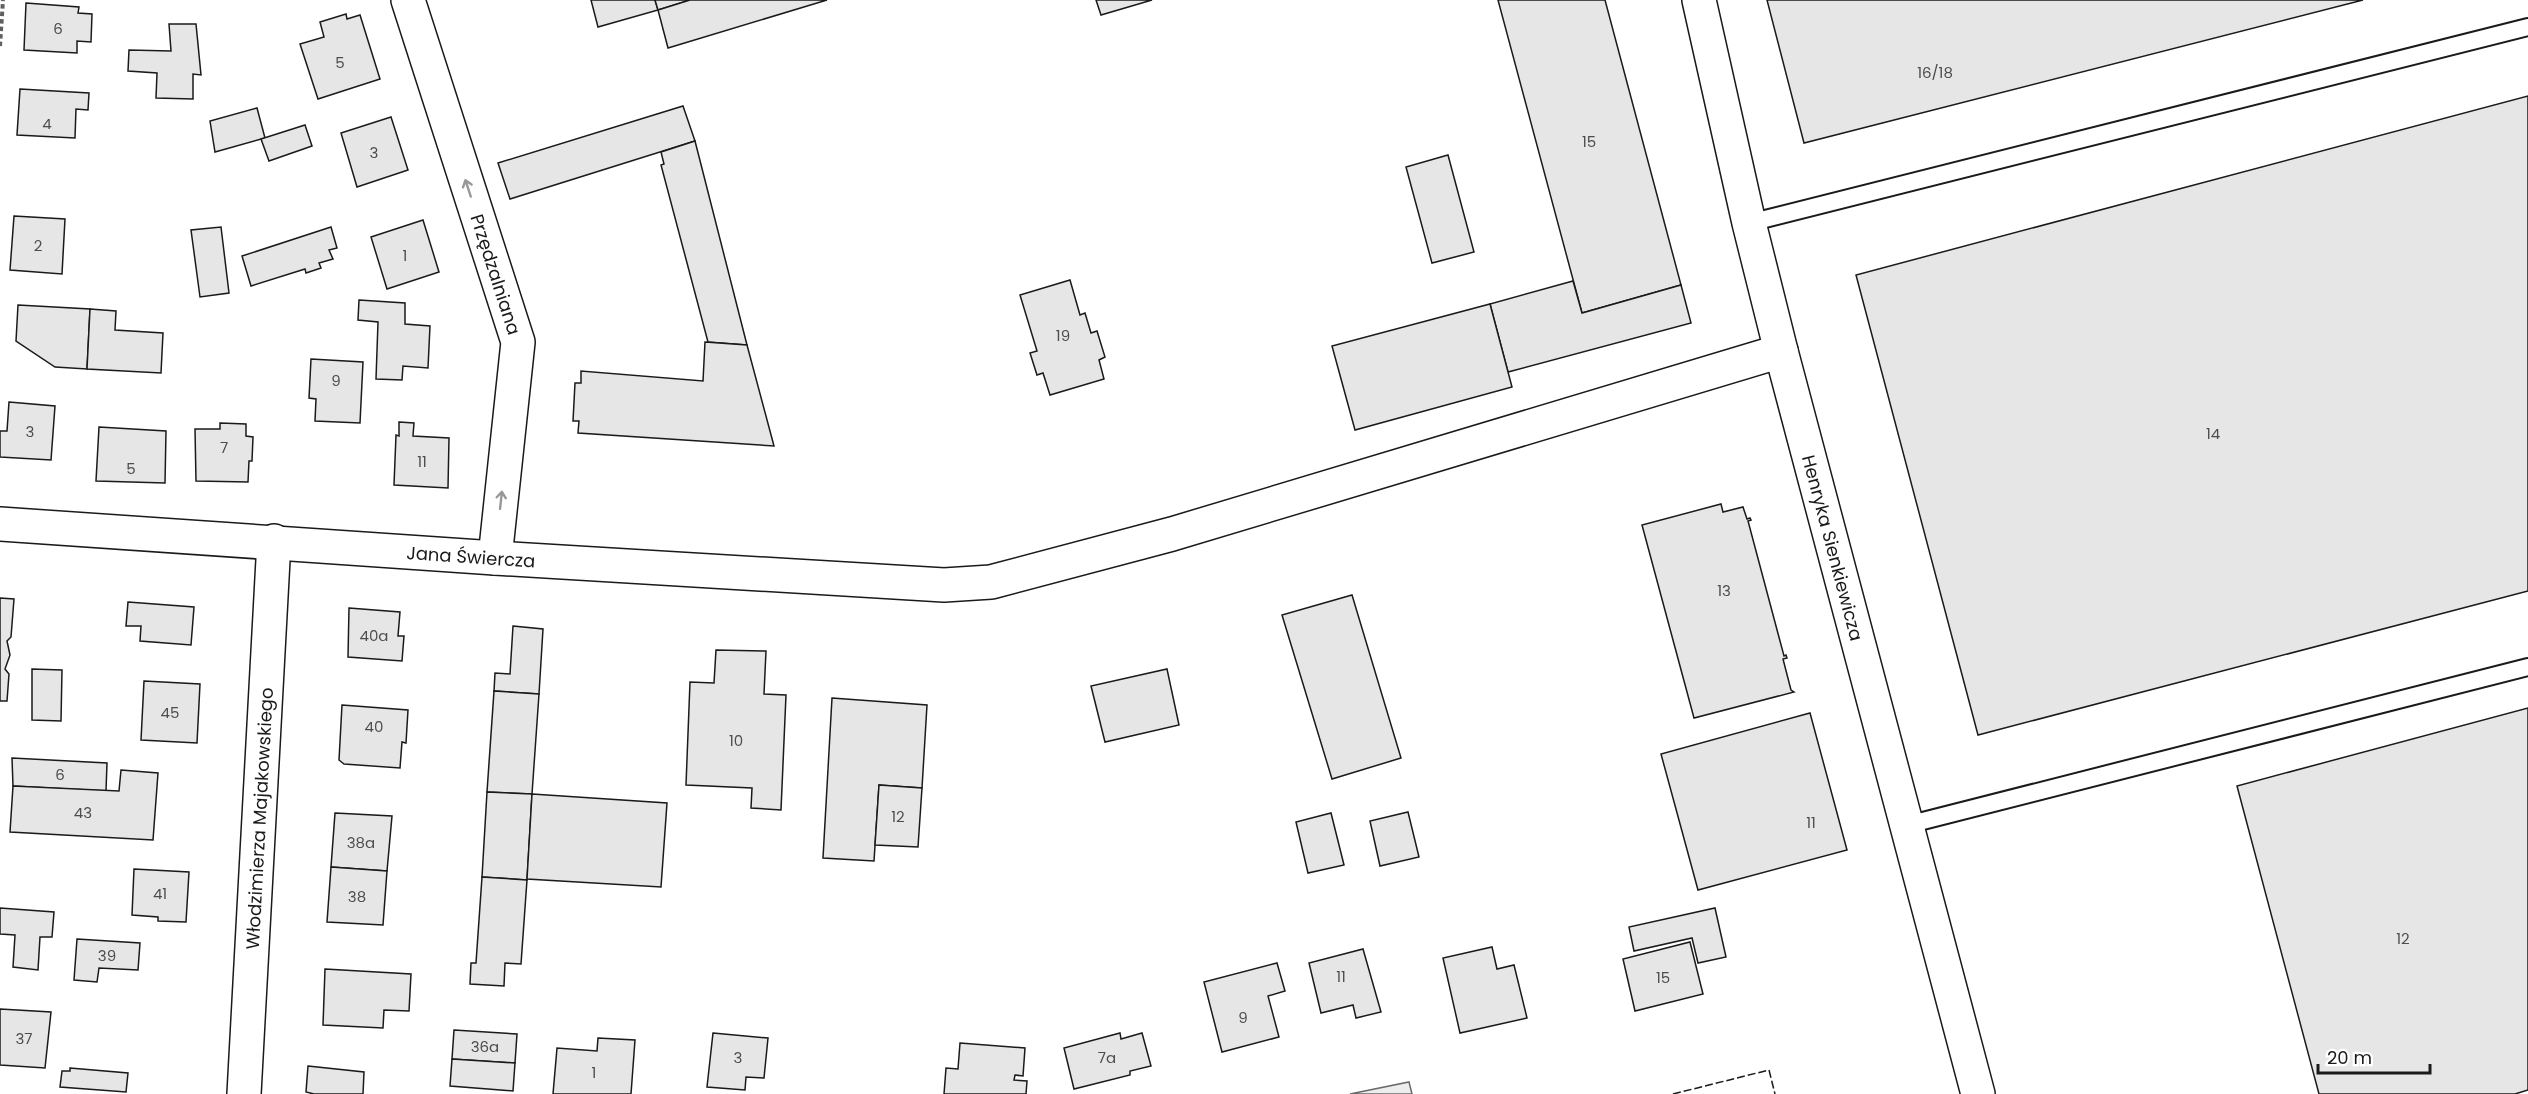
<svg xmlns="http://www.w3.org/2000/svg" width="2528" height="1094" font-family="Poppins,sans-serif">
<rect width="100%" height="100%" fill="#fff"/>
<path fill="#ededed" stroke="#6a6a6a" stroke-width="1.5" d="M1409,1082L1412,1094H1350Z"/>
<g fill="#e6e6e6" stroke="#1a1a1a" stroke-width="1.5">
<path d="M591,0H655L658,10L598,27Z"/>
<path d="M655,0H690L658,10Z"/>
<path d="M690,0H827L668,48L658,10Z"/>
<path d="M1096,0H1152L1101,15Z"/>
<path d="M1498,0H1605L1681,285L1582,313Z"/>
<path d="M1767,0H2363L1804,143Z"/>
<path d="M26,3L79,7L78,13L92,14L91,42L77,41V53L24,50Z"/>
<path d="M346,14L347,19L360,15L380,79L318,99L300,44L324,37L320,22Z"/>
<path d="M169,24H196L201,75L193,74V99L156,98L157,73L128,71L129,50L171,51Z"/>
<path d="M20,89L89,93L88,110L76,109L75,138L17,135Z"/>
<path d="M2528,96V591L1978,735L1856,275Z"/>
<path d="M683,106L695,141L510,199L498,163Z"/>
<path d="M257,108L265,138L215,152L210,121Z"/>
<path d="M391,117L408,170L357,187L341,133Z"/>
<path d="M305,125L312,146L269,161L261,139Z"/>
<path d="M695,141L747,345L708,342L661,165L664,164L661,152Z"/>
<path d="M1448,155L1474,252L1432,263L1406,167Z"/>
<path d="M14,216L65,219L62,274L10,270Z"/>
<path d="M423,220L439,272L387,289L371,237Z"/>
<path d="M221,227L229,293L200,297L191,230Z"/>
<path d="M331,227L337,248L329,250L333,259L319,263L321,268L306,273L305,269L251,286L242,256Z"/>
<path d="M1070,280L1080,315L1085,313L1091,333L1097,331L1105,357L1099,360L1104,379L1050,395L1043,373L1037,375L1030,353L1037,351L1020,295Z"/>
<path d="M1573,281L1582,313L1681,285L1691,323L1508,372L1490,304Z"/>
<path d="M359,300L405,303V324L430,326L428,368L403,366L402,380L376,379L378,322L358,320Z"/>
<path d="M1490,304L1512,387L1355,430L1332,346Z"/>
<path d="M18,305L90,309L87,369L55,367L16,341Z"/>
<path d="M90,309L116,311L115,330L163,333L161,373L87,369Z"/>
<path d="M705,342L747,345L774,446L578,433L579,421H573L575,383H581V371L703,381Z"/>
<path d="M311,359L363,362L360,423L315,421L316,399L309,398Z"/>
<path d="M9,402L55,406L51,460L0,457V431H7Z"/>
<path d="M399,422L414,423L413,436L449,438L448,488L394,485L396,435L399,436Z"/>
<path d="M220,423L246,424V436L253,437L252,461H249L248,482L196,481L195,429H220Z"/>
<path d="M99,427L166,431L165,483L96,481Z"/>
<path d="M1721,504L1723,512L1743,507L1747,519L1750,518L1751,520L1748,521L1784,656L1786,655L1787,658L1783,659L1791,690L1794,692L1694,718L1642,525Z"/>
<path d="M1352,595L1401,758L1332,779L1282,615Z"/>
<path d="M0,598L14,599L11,637L7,641L10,655L5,669L9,674L7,701H0Z"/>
<path d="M128,602L194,607L191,645L140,641L141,626H126Z"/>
<path d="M349,608L400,612L398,636H404L402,661L348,657Z"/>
<path d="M513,626L543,629L539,694L494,691L495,673L510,674Z"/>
<path d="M716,650L766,651L764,694L786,695L781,810L751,808L752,788L686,785L690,682L714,683Z"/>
<path d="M32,669L62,670L61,721L32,720Z"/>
<path d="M1167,669L1179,725L1105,742L1091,686Z"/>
<path d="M144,681L200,684L197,743L141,740Z"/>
<path d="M494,691L539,694L532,794L487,792Z"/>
<path d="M832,698L927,705L922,788L879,785L874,861L823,858Z"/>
<path d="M342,705L408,710L406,743L402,742L400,768L344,764L339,760Z"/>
<path d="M2528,708V1090L2515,1094H2319L2237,786Z"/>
<path d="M1810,713L1847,850L1698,890L1661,754Z"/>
<path d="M12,758L107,763L106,791L13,786Z"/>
<path d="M121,770L158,773L153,840L10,832L13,786L119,791Z"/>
<path d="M879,785L922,788L918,847L875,845Z"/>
<path d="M487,792L532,794L527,880L482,877Z"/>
<path d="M532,794L667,803L661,887L527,879Z"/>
<path d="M1408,812L1419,857L1380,866L1370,821Z"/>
<path d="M335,813L392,816L387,871L331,867Z"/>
<path d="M1331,813L1344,865L1308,873L1296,822Z"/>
<path d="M331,867L387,871L383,925L327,922Z"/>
<path d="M134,869L189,872L186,922L158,921V917L132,915Z"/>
<path d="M482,877L527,880L521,964L505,963L504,986L470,984L471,963H476Z"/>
<path d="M0,908L54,912L52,937H40L38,970L13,967L15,935L0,934Z"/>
<path d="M1715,908L1726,957L1698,963L1692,938L1634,951L1629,927Z"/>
<path d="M77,939L140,943L138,970L99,968L97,982L74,980Z"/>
<path d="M1690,942L1703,994L1635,1011L1623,959Z"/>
<path d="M1492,947L1497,969L1514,965L1527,1018L1460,1033L1443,958Z"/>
<path d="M1363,949L1381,1012L1356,1018L1353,1005L1321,1013L1309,963Z"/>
<path d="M1277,963L1285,991L1268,996L1279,1037L1222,1052L1204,982Z"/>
<path d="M325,969L411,974L409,1011L384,1010L383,1028L323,1025Z"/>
<path d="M0,1009L51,1012L45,1068L0,1065Z"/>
<path d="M454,1030L517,1034L515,1063L452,1059Z"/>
<path d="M713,1033L768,1038L764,1078L746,1077L745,1090L707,1087Z"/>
<path d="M1120,1033L1121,1039L1142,1033L1151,1066L1130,1071V1075L1074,1089L1064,1048Z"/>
<path d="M598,1038L635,1040L631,1094H553L557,1048L597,1051Z"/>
<path d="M960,1043L1025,1048L1023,1076L1015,1075L1014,1080L1027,1081L1026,1094H944L946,1068L958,1069Z"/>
<path d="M452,1059L515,1063L513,1091L450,1086Z"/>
<path d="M308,1066L364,1072L363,1094H314L306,1092Z"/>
<path d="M70,1068L128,1073L126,1092L60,1087L62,1071H70Z"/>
</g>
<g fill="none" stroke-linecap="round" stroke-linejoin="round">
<defs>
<g id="lane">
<path d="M1749,223L2528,27"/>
<path d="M1907,825L2528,667"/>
</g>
<g id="street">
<path id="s1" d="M408,0L518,342L495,558"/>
<path id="s2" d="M1699,0L1749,223L1781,351L1978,1094"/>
<path id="s3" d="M0,524L495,558L944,585L991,582L1172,534L1781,351"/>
<path id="s4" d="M244,1094L274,541"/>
</g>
</defs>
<use href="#lane" stroke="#1a1a1a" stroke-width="20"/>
<use href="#street" stroke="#1a1a1a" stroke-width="36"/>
<path stroke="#5f5f5f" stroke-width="4" stroke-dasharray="4.5 3" stroke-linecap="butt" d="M0,46L3,0"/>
<use href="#lane" stroke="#fff" stroke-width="16"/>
<use href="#street" stroke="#fff" stroke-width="33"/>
<path stroke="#1a1a1a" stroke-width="1.5" stroke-dasharray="8 3" stroke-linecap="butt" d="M1673,1094L1769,1070L1775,1094"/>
</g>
<defs><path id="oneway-shaft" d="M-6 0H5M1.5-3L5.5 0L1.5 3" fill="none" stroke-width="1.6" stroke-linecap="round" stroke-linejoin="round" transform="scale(1.5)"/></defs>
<g stroke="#989898">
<use href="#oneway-shaft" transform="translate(468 188) rotate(-108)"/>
<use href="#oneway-shaft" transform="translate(501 500) rotate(-84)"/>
</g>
<g text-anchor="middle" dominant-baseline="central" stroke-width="4.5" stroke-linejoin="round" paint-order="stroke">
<g font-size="15" fill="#4d4d4d">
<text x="58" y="28">6</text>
<text x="340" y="62">5</text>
<text x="1935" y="72">16/18</text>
<text x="47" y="123">4</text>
<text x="1589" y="141">15</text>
<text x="374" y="152">3</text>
<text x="38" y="245">2</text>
<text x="405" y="255">1</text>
<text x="1063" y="335">19</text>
<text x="336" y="380">9</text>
<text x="30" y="431">3</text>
<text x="2213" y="433">14</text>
<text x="224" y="447">7</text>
<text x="422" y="461">11</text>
<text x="131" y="468">5</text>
<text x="1724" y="590">13</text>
<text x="374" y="635">40a</text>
<text x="170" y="712">45</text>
<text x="374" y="726">40</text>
<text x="736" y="740">10</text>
<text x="60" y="774">6</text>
<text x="83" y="812">43</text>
<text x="898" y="816">12</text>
<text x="1811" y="822">11</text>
<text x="361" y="842">38a</text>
<text x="160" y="893">41</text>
<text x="357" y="896">38</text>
<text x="2403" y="938">12</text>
<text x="107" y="955">39</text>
<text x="1341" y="976">11</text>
<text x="1663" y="977">15</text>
<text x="1243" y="1017">9</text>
<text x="24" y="1038">37</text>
<text x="485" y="1046">36a</text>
<text x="738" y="1057">3</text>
<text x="1107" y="1057">7a</text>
<text x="594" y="1072">1</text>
</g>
<g font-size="18" fill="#1a1a1a" stroke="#fff">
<text stroke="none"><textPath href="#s1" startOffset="288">Przędzalniana</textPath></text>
<text stroke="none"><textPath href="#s2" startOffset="564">Henryka Sienkiewicza</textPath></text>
<text stroke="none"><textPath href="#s3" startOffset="472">Jana Świercza</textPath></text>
<text stroke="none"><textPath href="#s4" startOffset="276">Włodzimierza Majakowskiego</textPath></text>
</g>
</g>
<path d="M2318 1064v9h112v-9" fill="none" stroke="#1a1a1a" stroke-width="3"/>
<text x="2327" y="1064" font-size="18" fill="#1a1a1a" stroke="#ffffff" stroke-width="4.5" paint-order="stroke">20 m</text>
</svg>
